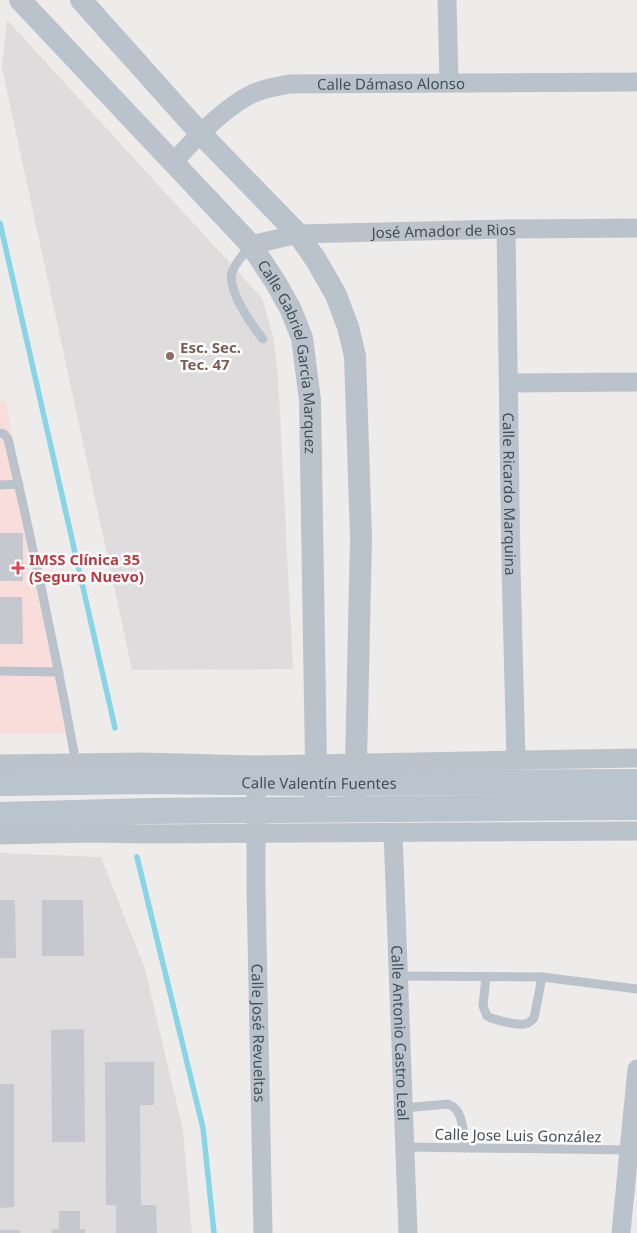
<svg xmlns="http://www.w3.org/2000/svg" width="637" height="1233" font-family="'Noto Sans',sans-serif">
<rect width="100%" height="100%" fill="#eeebeb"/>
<g fill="#dfdcdd">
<path d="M7,20L262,298L273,336L278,376L293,669L132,670L2,68Z"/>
<path d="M0,853L101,857L145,969L183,1130L192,1233H0Z"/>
</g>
<path fill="#f9ddda" d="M0,401H6L65,734H0Z"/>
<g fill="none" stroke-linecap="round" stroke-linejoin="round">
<g stroke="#88d5e8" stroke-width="5.5">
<path d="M0,223L115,728"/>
<path d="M137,857L203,1128L214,1233"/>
</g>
</g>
<g fill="#c5c8ce">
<rect x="0" y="533" width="23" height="48"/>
<path d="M0,597H22L23,644H0Z"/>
<path d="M0,900H15L16,958H0Z"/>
<path d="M42,900H83L84,956H42Z"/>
<path d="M84,1029L85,1142H52L51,1030Z"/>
<path d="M105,1062H154V1105H140L141,1205H156L157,1233H116V1205H106Z"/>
<path d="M0,1084H14V1207L0,1208Z"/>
<path d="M59,1211H80V1229H85V1233H52V1229H59Z"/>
<rect x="0" y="1230" width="20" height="3"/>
</g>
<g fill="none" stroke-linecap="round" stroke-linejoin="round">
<g stroke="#bac3cb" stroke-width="9">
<path d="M250,246C244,254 235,263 232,272C227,290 252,326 263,339"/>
<path d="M0,433L4,434L8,439C33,546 56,654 76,763"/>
<path d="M0,485L19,484"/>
<path d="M0,671L59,672"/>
<path d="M400,976L542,977L637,989"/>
<path d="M486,977L483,1006L487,1016C494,1020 515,1025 524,1024C528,1024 531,1021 534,1018L542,977"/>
<path d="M404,1108L448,1104C464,1109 463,1133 465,1148"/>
<path d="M406,1147L629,1150"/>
</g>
<g stroke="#bac3cb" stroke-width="19">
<path d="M447,0L449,82"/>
<path id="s1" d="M173,163C194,139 223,108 252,94C263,88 277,87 289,84L637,82"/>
<path id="s2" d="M506,229L511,568L516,760"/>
<path id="s3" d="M251,245L298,234L506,229L637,228"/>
<path d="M509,383L637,382"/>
<path d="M0,764L141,762L256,765L637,758"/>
<path id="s4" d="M256,769V888L263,1233"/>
<path id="s5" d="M393,832L408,1233"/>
<path d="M0,835L89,833L149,834L637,831"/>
<path d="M621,1233L637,1069"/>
</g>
<g stroke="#bac3cb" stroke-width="22">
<path id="s6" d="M20,0L251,245L276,283L291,310L302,338L310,400L316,763L315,801"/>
<path d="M81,0L200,133L298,234L316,260L336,295L348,327L355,356L361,538L356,762L354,801"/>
</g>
<g stroke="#b9c4cf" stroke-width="26">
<path id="s7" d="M0,783L146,781L315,783L637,782"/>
<path d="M0,815L147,811L637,807"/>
</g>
</g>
<circle fill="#8d6e63" stroke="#fff" stroke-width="2" cx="170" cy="356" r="5"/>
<path fill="#e0444e" stroke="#fff" stroke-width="2" d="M15.5 560.5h5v5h5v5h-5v5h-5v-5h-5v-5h5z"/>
<g text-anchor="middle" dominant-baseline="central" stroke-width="5" stroke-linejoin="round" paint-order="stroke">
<g font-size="15" fill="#454f58" stroke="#fff">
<text stroke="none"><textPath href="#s1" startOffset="246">Calle Dámaso Alonso</textPath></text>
<text stroke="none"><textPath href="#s3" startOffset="194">José Amador de Rios</textPath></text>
<text stroke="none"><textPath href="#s6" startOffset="458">Calle Gabriel García Marquez</textPath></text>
<text stroke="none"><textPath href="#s2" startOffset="265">Calle Ricardo Marquina</textPath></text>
<text stroke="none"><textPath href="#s7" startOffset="319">Calle Valentín Fuentes</textPath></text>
<text stroke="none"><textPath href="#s4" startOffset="264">Calle José Revueltas</textPath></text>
<text stroke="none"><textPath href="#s5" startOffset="201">Calle Antonio Castro Leal</textPath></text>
<text transform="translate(518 1135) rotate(1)">Calle Jose Luis González</text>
</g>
<g font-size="15" font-weight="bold" fill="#785e54" stroke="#fff" text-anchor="start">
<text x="180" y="347">Esc. Sec.<tspan x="180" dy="17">Tec. 47</tspan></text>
</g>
<g font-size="15" font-weight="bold" fill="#be3a42" stroke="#fff" text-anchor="start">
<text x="29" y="559">IMSS Clínica 35<tspan x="29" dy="17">(Seguro Nuevo)</tspan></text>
</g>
</g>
</svg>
